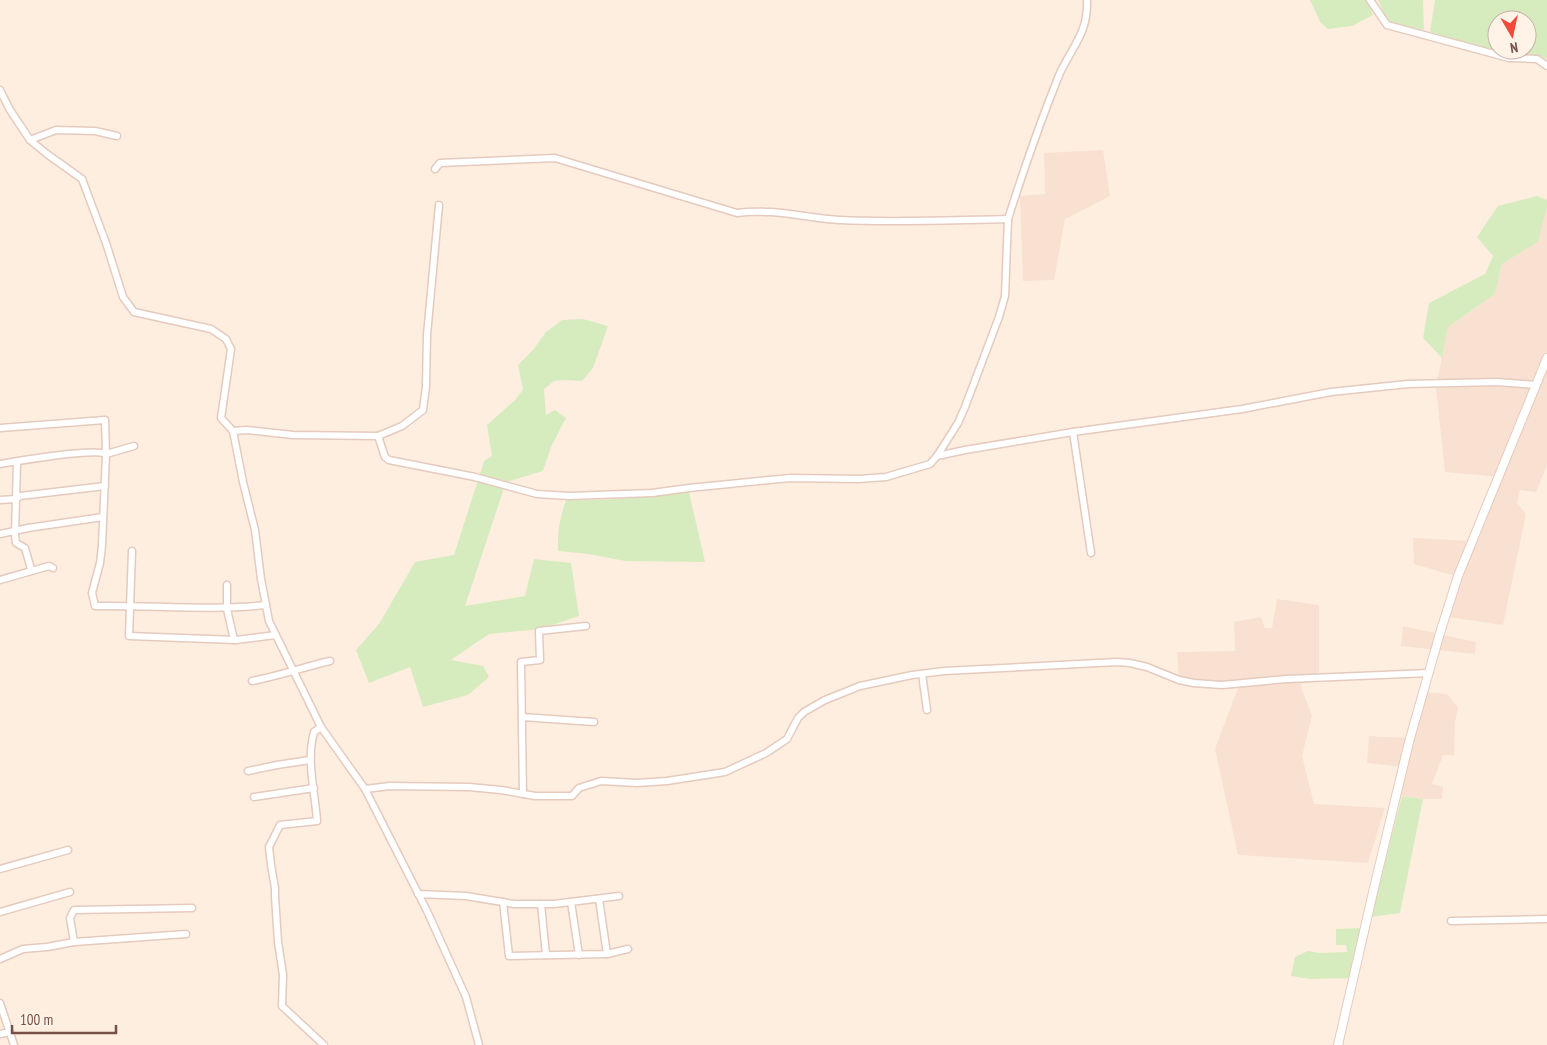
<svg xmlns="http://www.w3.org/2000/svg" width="1547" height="1045" font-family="'PT Sans Narrow',sans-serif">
<rect width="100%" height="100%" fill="#feeee0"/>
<g fill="#f8e1d1">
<path d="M1103,150L1110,196L1065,219L1054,280L1023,281L1020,196L1045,194L1044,153Z"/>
<path d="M1547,207V465L1536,492L1520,490L1517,503L1526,514L1503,625L1448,617L1462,578L1414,564L1413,538L1472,541L1500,477L1445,472L1436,387L1448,327L1495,294L1502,264L1538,242Z"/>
<path d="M1277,599L1319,605V675L1300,685L1312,716L1302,756L1314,804L1385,808L1368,863L1238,855L1215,749L1238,688L1179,676L1177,652L1235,651L1234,622L1261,617L1265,628H1272Z"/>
<path d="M1403,626L1476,642L1475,654L1401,646Z"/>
<path d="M1423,692L1447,694L1458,707L1455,722L1454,755H1443L1432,784L1443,787L1442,799H1423L1397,795L1403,767L1367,763L1369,736L1407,738Z"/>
</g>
<g fill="#d7ecbe" fill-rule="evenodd">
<path d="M1310,0H1366L1369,4L1373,15L1352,26L1328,29L1320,22Z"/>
<path d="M1378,0H1423L1424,30L1389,24Z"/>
<path d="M1435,0H1547V59L1538,56H1509L1430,32ZM1497,20H1527V50H1497Z"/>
<path d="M1537,196L1547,200V207L1538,242L1502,264L1495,294L1448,327L1442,358L1423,338L1429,303L1485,274L1493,256L1477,237L1498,206Z"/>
<path d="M583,319L608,326L593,368L582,381L564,380L554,381L544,389L546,415L555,410L566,418L551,447L543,471L506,482L465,606L525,596L534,559L571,563L579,616L541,629L489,634L451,660L483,666L489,677L468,695L423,707L410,667L369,683L356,650L379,624L415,562L454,555L484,461L492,456L487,425L515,400L523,390L518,365L533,350L546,332L562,320Z"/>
<path d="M689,492L705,562L625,561L588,554L558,551C557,533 560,517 566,500C608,501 648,497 689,492Z"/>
<path d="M1402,796L1423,799L1400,913L1371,917Z"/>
<path d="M1364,928L1353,978L1310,979L1291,976L1295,957L1308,951L1320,953L1347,952L1346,945H1336V929Z"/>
</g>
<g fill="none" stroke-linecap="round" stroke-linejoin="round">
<defs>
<g id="minor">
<path d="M1370,0L1387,25L1509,58L1537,59L1547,66"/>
<path d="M0,90L10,110L30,140L47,154L82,179L106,243L123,297L134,312L211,329L226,339L231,349L221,418L233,431L243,482L255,530L261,579L269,621L321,727L365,789L427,911L466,997L479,1045"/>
<path d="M30,140L56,130L95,131L117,136"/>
<path d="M435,169L440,163L555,158L737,213C771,208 806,218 840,220C896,223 952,220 1008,219L1005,296L999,317L965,407L958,423L937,456"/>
<path d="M1008,219C1022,175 1037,131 1054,88C1057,81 1059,74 1063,67C1076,42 1088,30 1087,0"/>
<path d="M0,428L105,420L106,454L102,546L100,563L92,593L95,606C152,605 209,611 266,605"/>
<path d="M233,431L247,430L293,435L378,436L402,426L423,410L426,386L427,335L439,205"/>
<path d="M1073,432L1091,553"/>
<path d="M378,436L385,457L389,460L475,477L537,494L569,496L652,493L689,488L790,478L859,479L886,477L930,464L937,456L965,450L1073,432L1242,409L1331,392L1408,384L1497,382L1536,385"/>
<path d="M17,462L15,535L16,543L25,548L31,569V571"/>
<path d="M0,464C18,461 94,448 106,454L134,446"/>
<path d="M0,500L16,499L20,496L105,486"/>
<path d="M0,534L28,528L103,517"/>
<path d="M132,551L129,636L236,640L276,635"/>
<path d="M0,580L49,566L53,568"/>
<path d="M227,585V609L234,640"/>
<path d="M922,674L927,710"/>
<path d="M252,681C278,676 304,667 330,661"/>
<path d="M522,717L594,722"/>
<path d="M321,727L314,732C306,761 315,791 317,821L280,825L269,847L271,865L275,888V896L278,942L283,975L282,1006L324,1045"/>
<path d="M248,771L277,765L310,760"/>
<path d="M365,789L390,786L469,787L501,790L535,796H572L579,788L601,781L637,783L667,781L725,772L766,753L787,739L798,718L804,712L825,700L860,686L912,675L944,671L1117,662L1130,663L1147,667L1179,680L1194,683L1222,685L1287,679L1429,673"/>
<path d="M523,794L521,662L540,660L539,631L586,626"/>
<path d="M254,797L314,788"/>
<path d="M0,869L68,850"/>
<path d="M418,894L466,896L514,904H554L619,896"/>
<path d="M599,899L607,954"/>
<path d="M503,902L509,956L607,954L628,949"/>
<path d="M571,902L579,955"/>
<path d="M541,904L546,955"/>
<path d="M0,912L70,892"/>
<path d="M1451,921L1547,919"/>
<path d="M74,942L70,918L74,910L192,908"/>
<path d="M0,959L23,949L47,947L74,942L186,934"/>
<path d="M0,1003L14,1045"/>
<path d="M0,1034L10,1032"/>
</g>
<path id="tertiary" d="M1338,1045L1374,888L1409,742L1440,633L1458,576L1547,358"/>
</defs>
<use href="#minor" stroke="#e5cabe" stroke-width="9"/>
<use href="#tertiary" stroke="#e5cabe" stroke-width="10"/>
<use href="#minor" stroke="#fff" stroke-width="6"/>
<use href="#tertiary" stroke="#fff" stroke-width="8"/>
</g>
<g transform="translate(1512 35) rotate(171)"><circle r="24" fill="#fff3e8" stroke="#c9b2a7"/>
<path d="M0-4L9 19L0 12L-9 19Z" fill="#f3493a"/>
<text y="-8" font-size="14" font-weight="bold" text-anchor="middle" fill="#775045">N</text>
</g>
<path d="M12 1025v8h104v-8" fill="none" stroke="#775045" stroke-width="2.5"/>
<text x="20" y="1025" font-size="15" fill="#775045" stroke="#fff3e8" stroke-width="4" paint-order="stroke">100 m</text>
</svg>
